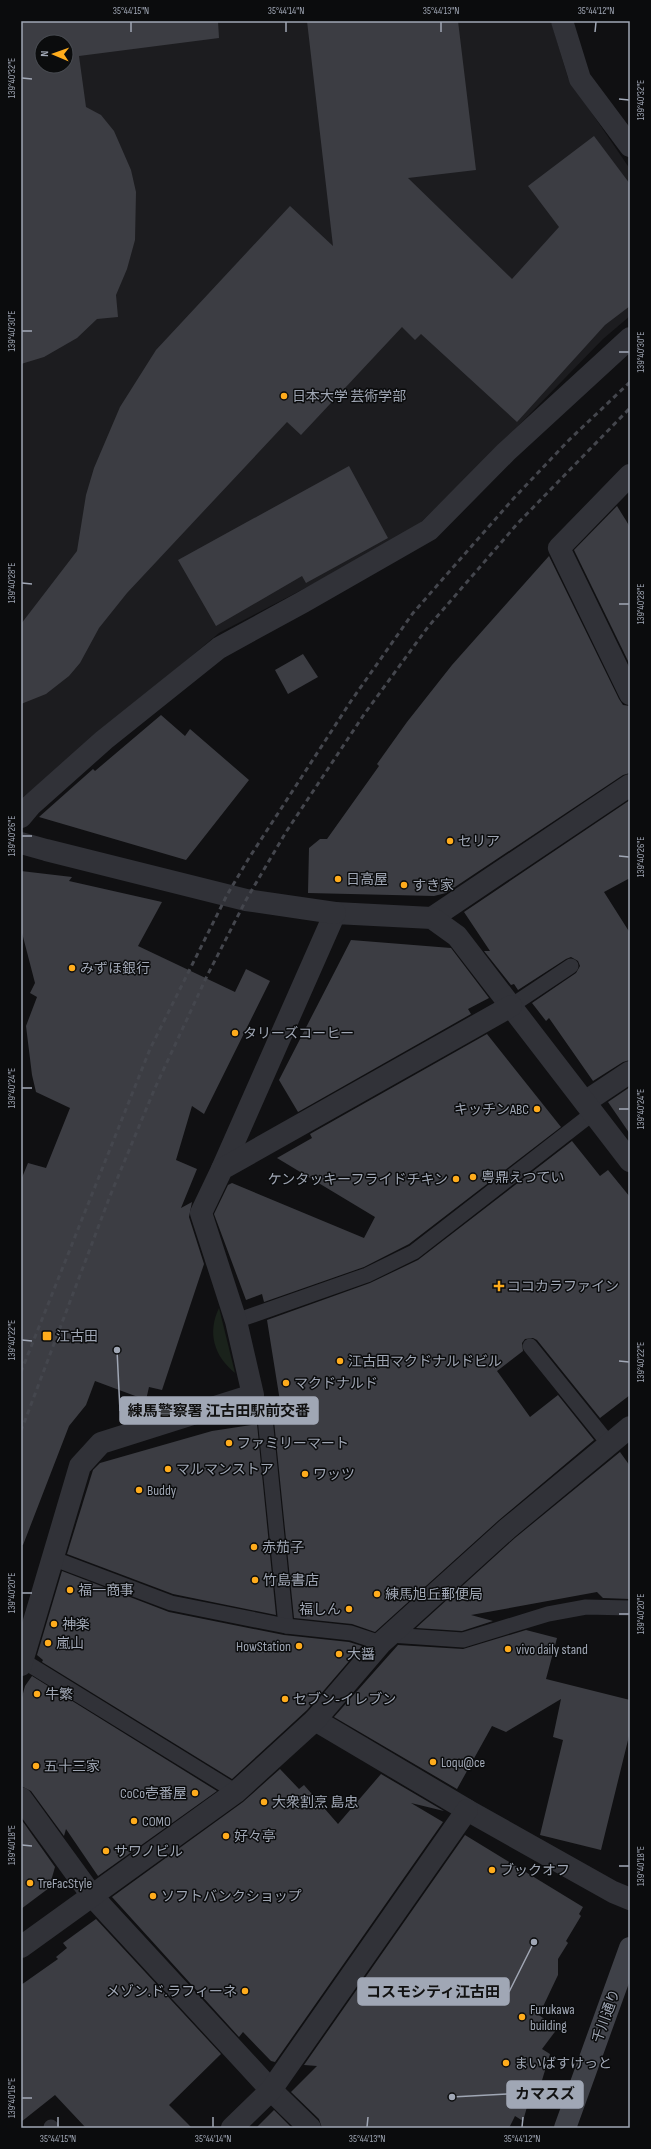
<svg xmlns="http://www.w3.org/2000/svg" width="651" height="2149" font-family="'Sofia Sans Condensed','Noto Sans JP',sans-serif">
<rect width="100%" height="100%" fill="#101012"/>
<path fill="#1c1c1f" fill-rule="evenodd" d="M21,21H551L568,78L630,169V316L603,339L491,454L409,534L219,633L21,799ZM42,42H66V66H42Z"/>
<path fill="#1a221b" d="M219,1308L235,1373C214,1356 207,1333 219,1308Z"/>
<g fill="#3c3d43" fill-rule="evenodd">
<path d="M21,21H218L219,38L79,56L86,107L101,115L114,131L131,170L136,192L135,240L127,269L116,295L118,317L97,319L77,338L44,357L21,364ZM42,42H66V66H42Z"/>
<path d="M307,21H458L476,170L408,178L512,279L559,227L528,186L594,136L630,184V306L605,325L517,422L421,334L415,340L402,327L301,435L287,422L127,593L99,628L80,663L69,676L46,694L21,704V624L77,551L86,495L94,468L120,407L156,350L290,206L333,246Z"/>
<path d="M349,466L388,538L306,583L302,576L216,626L178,560Z"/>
<path d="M617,506L630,527V665L574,550Z"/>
<path d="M549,556L619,699L623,705L630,706V773L623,775L446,893L434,896L308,893L309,848L320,839H327L379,766L377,764L407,722L452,665Z"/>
<path d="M303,654L318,677L288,694L275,670Z"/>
<path d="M161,715L185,736L190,729L249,780L186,860L39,817L93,769L95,771Z"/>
<path d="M630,800V878L604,892L630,933V1060L623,1062L593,1081L549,1018L546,1021L532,1003L576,973L580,966L578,961L571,957L566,959L518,990L514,984L511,985L484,951H490L464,912Z"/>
<path d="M21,871L72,877L69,881L162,902L138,946L235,992L246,969L270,981L204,1114L192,1106L176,1160L197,1169L181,1208L192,1202L189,1217L204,1264L162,1390L149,1387L146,1400L95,1381L86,1405L69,1426L23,1545H21V1180L28,1163L46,1168L70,1108L36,1092L32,1075L26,1026L37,997L30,993L35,983L21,929Z"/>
<path d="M351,940L451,948L489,998L468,1009L471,1014L298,1112L279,1080Z"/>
<path d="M487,1034L561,1127L409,1244L364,1267L264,1302L262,1294L246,1300L214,1214L228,1185L232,1183L364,1238L375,1217L277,1158L312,1138L310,1134Z"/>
<path d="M630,1087V1134L608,1102Z"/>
<path d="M572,1141L600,1176L608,1170L630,1197V1395L600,1418L537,1340L533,1338L525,1339L522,1343L523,1351L497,1371L530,1417L558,1395L594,1440L499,1520L375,1632L352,1624L294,1618L274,1421L283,1420L267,1320L370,1283L418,1260Z"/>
<path d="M257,1424L276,1615L173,1594L67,1554L93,1470L100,1463L212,1431Z"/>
<path d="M620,1452L630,1466V1599L603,1598L597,1592L471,1615L493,1621L462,1631L416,1628L515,1538Z"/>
<path d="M62,1571L169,1612L284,1635L349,1642L362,1646L307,1710L232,1779L42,1662L43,1660L37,1655Z"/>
<path d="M526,1630L557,1638L546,1679L630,1700V1732L601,1850L540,1835L563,1740L553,1737L561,1699L506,1732L492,1726L457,1789L334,1717L398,1645L463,1649Z"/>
<path d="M32,1676L217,1791L98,1876L66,1829L64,1836L31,1791L21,1786V1701L25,1686Z"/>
<path d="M280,1769L299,1789L304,1785L338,1824L381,1774L444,1811L411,1803L443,1822L275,2062L271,2061L243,2032L239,2037L112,1897L243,1802Z"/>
<path d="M21,1819L55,1867L49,1888L21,1909Z"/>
<path d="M465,1835L583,1907L579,1914L581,1916L566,1941L568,1943L558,1959V1975L539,2015L557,2029L542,2049L550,2054L536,2100H529L523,2121L515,2116L509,2128H322L319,2119L291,2092L317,2066L304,2065Z"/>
<path d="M96,1919L221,2054L169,2105L192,2128H86L55,2095L21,2122V1985L58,1959L56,1957L67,1948L63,1943Z"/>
<path d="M274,2110L292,2128H256Z"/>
</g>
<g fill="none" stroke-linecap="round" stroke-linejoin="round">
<g stroke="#313238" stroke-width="15">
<path d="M511,1006L571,966"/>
<path d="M236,1321L367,1275L414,1252L593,1113"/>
<path d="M530,1346L609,1444"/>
<path d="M253,1395L264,1408L286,1626"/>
<path d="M52,1558L171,1603L286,1626L351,1633L381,1643"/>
<path d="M390,1635L463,1640L548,1614L586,1607L630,1608"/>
<path d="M22,1660L236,1792"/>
<path d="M51,2127L52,2128"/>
</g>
<g stroke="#313238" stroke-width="22">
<path d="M562,21L580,79L630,146"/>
<path d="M630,475L559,548L630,694"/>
<path d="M21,817L31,805L104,740L219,648L303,602L429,530L506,452L630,338"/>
<path d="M432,918L630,785"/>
<path d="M585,1102L630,1072"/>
<path d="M222,1169L335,913L432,918L457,936L630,1161"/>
<path d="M21,1665L80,1466L101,1443L253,1395L236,1321L201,1213L222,1169L511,1006"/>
<path d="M315,1720L467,1810L613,1892L630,1899"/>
<path d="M21,1798L93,1897L271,2090L310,2128"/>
<path d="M21,1947L236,1792L315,1720L381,1643L507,1529L630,1427"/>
<path d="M232,2128L271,2090L467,1810"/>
</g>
<path stroke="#313238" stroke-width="22" d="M21,843L46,850L246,900L335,913"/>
<path stroke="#3f4148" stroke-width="22" d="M565,2128L630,1948"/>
<g stroke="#44464d" stroke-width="3" stroke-dasharray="5 4" stroke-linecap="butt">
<path d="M21,1372L150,1049L227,895L249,858L351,701L413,613L513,499L569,440L630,382"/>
<path d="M21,1431L110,1196L155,1088L207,976L246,900L286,832L365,713L428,627L518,523L630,408"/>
</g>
</g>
<path fill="none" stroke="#a0a7b5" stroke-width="1.5" d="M131,32V22M286,32V22M441,32V22M595,32L596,22M22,78L32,79M619,99L629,100M22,331H32M619,352H629M22,583L32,584M619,604H629M22,836H32M619,856L629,857M22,1088H32M619,1109H629M22,1340L32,1341M619,1361L629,1362M22,1593H32M619,1614H629M22,1845L32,1846M619,1866H629M22,2098H32M58,2127V2117M213,2127V2117M367,2127L368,2117M522,2127L523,2117"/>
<g fill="#ffac1c" stroke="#0b0c0d" stroke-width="1.5">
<circle cx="284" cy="396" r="4"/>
<circle cx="450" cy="841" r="4"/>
<circle cx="338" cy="879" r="4"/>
<circle cx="404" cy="885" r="4"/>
<circle cx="72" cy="968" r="4"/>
<circle cx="235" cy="1033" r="4"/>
<circle cx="537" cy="1109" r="4"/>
<circle cx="473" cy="1177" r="4"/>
<circle cx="456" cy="1179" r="4"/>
<path d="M497 1280h4v4h4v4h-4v4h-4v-4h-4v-4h4z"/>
<rect x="42" y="1331" width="10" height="10" rx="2"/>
<circle cx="340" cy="1361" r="4"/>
<circle cx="286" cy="1383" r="4"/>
<circle cx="229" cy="1443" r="4"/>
<circle cx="168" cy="1469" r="4"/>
<circle cx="305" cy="1474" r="4"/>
<circle cx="139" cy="1490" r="4"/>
<circle cx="254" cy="1547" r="4"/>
<circle cx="255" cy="1580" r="4"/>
<circle cx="70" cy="1590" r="4"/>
<circle cx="377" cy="1594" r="4"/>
<circle cx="349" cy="1609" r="4"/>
<circle cx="54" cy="1624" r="4"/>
<circle cx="48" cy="1643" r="4"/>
<circle cx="299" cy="1646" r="4"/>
<circle cx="508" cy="1649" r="4"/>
<circle cx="339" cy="1654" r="4"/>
<circle cx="37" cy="1694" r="4"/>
<circle cx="285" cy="1699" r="4"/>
<circle cx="433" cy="1762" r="4"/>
<circle cx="36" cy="1766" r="4"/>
<circle cx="195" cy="1793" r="4"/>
<circle cx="264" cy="1802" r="4"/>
<circle cx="134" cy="1821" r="4"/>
<circle cx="226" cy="1836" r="4"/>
<circle cx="106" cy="1851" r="4"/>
<circle cx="492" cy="1870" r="4"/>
<circle cx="30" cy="1883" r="4"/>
<circle cx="153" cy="1896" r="4"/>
<circle cx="245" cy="1991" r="4"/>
<circle cx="522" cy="2017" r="4"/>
<circle cx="506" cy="2063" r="4"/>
</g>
<g text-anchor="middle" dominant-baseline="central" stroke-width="3" stroke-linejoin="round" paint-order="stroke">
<g font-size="14" fill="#a0a7b5" stroke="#0b0c0d" text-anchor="start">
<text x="292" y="396">日本大学 芸術学部</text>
<text x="458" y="841">セリア</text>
<text x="346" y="879">日高屋</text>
<text x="412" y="885">すき家</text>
<text x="80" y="968">みずほ銀行</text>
<text x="243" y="1033">タリーズコーヒー</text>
<text x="529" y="1109" text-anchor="end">キッチンABC</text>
<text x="481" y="1177">粤鼎えつてい</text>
<text x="448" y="1179" text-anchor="end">ケンタッキーフライドチキン</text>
<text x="507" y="1286">ココカラファイン</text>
<text x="56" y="1336">江古田</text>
<text x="348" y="1361">江古田マクドナルドビル</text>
<text x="294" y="1383">マクドナルド</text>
<text x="237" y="1443">ファミリーマート</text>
<text x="176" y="1469">マルマンストア</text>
<text x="313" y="1474">ワッツ</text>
<text x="147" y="1490">Buddy</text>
<text x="262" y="1547">赤茄子</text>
<text x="263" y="1580">竹島書店</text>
<text x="78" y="1590">福一商事</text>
<text x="385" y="1594">練馬旭丘郵便局</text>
<text x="341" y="1609" text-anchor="end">福しん</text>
<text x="62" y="1624">神楽</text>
<text x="56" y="1643">嵐山</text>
<text x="291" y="1646" text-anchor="end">HowStation</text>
<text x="516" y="1649">vivo daily stand</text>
<text x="347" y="1654">大醤</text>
<text x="45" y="1694">牛繁</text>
<text x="293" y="1699">セブン-イレブン</text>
<text x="441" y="1762">Loqu@ce</text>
<text x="44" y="1766">五十三家</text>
<text x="187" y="1793" text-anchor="end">CoCo壱番屋</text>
<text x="272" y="1802">大衆割烹 島忠</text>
<text x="142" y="1821">COMO</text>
<text x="234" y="1836">好々亭</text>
<text x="114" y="1851">サワノビル</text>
<text x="500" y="1870">ブックオフ</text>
<text x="38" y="1883">TreFacStyle</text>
<text x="161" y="1896">ソフトバンクショップ</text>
<text x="237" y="1991" text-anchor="end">メゾン.ド.ラフィーネ</text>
<text x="530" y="2009">Furukawa<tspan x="530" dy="16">building</tspan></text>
<text x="514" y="2063">まいばすけっと</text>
</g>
<g font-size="14" fill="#a0a7b5" stroke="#0b0c0d">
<text transform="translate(606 2016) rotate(-70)">千川通り</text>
</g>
</g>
<path fill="none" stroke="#a0a7b5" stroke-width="1.5" d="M117 1350L120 1411M534 1942L509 1992M452 2097L507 2094"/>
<g fill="#a0a7b5" stroke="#0b0c0d" stroke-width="1.5">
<circle cx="117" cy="1350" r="4"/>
<circle cx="534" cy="1942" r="4"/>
<circle cx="452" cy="2097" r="4"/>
</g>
<g fill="#a0a7b5" stroke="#a0a7b5" stroke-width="1.5">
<rect x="120" y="1397" width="198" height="27" rx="4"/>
<rect x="358" y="1978" width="151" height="27" rx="4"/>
<rect x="507" y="2081" width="76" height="27" rx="4"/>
</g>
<g font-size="15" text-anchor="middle" font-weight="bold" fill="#111">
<text x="219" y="1416">練馬警察署 江古田駅前交番</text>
<text x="433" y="1997">コスモシティ江古田</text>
<text x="545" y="2099">カマスズ</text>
</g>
<rect width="651" height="2149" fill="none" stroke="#0b0c0d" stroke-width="44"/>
<g transform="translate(54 54) rotate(272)"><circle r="19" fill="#0b0c0d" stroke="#474a50"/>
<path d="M0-3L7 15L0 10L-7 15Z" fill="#ffac1c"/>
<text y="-6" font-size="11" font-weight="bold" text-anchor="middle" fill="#a0a7b5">N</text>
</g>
<rect x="22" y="22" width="607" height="2105" fill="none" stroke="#a0a7b5" stroke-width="1.5"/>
<g font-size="10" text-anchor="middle" fill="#a0a7b5">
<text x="131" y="14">35°44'15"N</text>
<text x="286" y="14">35°44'14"N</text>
<text x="441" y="14">35°44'13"N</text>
<text x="596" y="14">35°44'12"N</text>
<text transform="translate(11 78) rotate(-90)" y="4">139°40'32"E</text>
<text transform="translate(640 100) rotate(-90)" y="4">139°40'32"E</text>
<text transform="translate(11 331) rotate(-90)" y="4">139°40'30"E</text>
<text transform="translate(640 352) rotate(-90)" y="4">139°40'30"E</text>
<text transform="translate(11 583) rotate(-90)" y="4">139°40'28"E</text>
<text transform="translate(640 604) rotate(-90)" y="4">139°40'28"E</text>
<text transform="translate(11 836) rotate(-90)" y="4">139°40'26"E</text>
<text transform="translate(640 857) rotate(-90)" y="4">139°40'26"E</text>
<text transform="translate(11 1088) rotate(-90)" y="4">139°40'24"E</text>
<text transform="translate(640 1109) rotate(-90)" y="4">139°40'24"E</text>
<text transform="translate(11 1340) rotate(-90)" y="4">139°40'22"E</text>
<text transform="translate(640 1362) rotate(-90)" y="4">139°40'22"E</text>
<text transform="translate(11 1593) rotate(-90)" y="4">139°40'20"E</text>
<text transform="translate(640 1614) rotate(-90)" y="4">139°40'20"E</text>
<text transform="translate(11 1845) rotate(-90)" y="4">139°40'18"E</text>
<text transform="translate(640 1866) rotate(-90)" y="4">139°40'18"E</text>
<text transform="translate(11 2098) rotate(-90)" y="4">139°40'16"E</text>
<text x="58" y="2142">35°44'15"N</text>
<text x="213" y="2142">35°44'14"N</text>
<text x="367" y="2142">35°44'13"N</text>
<text x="522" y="2142">35°44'12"N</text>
</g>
</svg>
